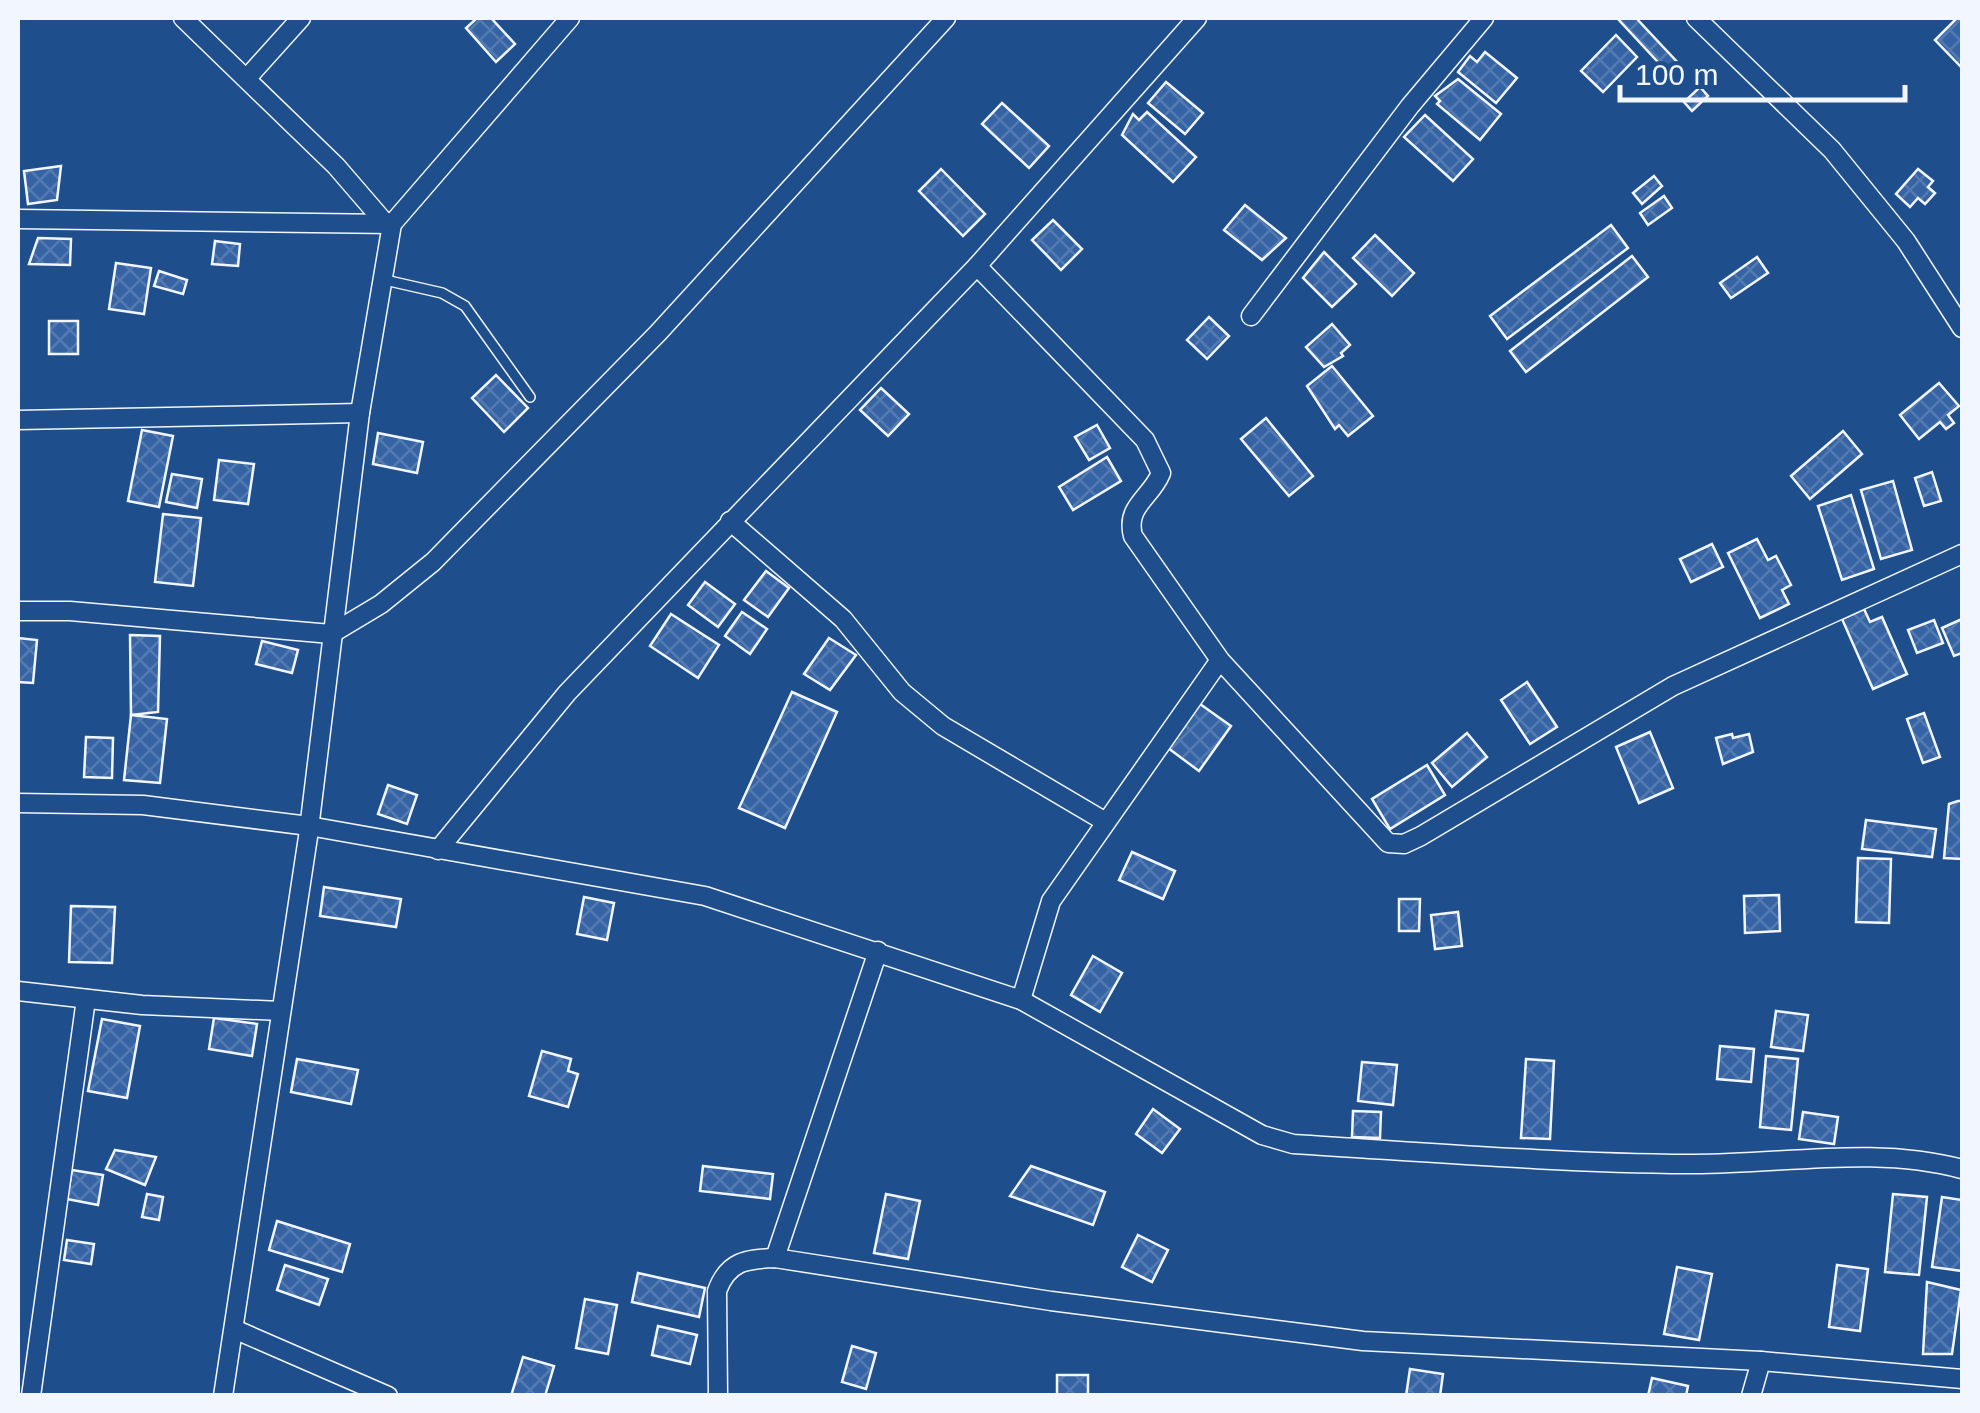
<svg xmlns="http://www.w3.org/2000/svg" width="1980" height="1413" font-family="Helvetica,sans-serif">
<defs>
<pattern id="building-cross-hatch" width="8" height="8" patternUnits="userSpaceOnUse" patternTransform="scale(2.5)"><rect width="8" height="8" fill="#3563a3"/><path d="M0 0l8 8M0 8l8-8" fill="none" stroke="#537ab1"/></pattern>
</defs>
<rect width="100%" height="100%" fill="#1f4e8c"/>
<g fill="url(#building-cross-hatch)" stroke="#f2f6ff" stroke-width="2.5">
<path d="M477,18H491L515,44L496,62L466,28Z"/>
<path d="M1617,18H1636L1680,65L1670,75Z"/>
<path d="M1957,18H1962V68L1935,40Z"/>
<path d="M1616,35L1637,57L1603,92L1581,71Z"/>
<path d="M1485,52L1517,78L1496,103L1458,72L1470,56L1477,62Z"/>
<path d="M1458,79L1501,114L1480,140L1437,104L1440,101L1435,96Z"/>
<path d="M1166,82L1203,113L1185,134L1148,103Z"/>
<path d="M1700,87L1708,96L1692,111L1684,102Z"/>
<path d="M1002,103L1049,146L1029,168L982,124Z"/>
<path d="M1147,112L1196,157L1173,182L1122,135L1133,114L1139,120Z"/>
<path d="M1425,115L1473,159L1453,181L1404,137Z"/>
<path d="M61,166L57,200L28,204L24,171Z"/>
<path d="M941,169L985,214L963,236L919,191Z"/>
<path d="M1918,169L1933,181L1928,187L1935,193L1925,204L1918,198L1910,207L1896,194Z"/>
<path d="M1654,176L1662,186L1642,204L1633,193Z"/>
<path d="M1664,196L1672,208L1648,225L1640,213Z"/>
<path d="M1245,205L1286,238L1262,260L1224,230Z"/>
<path d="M1053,220L1082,249L1061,270L1032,240Z"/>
<path d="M1611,225L1628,248L1507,339L1490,316Z"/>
<path d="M1375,235L1414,273L1392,296L1353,258Z"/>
<path d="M38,238L71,239L70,265L29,264Z"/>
<path d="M215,241L240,244L238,266L212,264Z"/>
<path d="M1324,252L1356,284L1332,307L1303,278Z"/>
<path d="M1632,256L1648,277L1526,372L1510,351Z"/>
<path d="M1757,257L1768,273L1731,298L1720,283Z"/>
<path d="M116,263L151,268L144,314L109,309Z"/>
<path d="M159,271L187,280L183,294L154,286Z"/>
<path d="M1209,317L1229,336L1207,359L1187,340Z"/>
<rect x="49" y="321" width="29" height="33"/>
<path d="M1332,324L1350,345L1341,353L1343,356L1324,367L1306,347Z"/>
<path d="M1332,366L1373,416L1348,436L1339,425L1335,429L1307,386Z"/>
<path d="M496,375L528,408L504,432L472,398Z"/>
<path d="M1939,383L1959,406L1948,415L1954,423L1946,429L1940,422L1919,439L1900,415Z"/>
<path d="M881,388L909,414L888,436L860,410Z"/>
<path d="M1266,418L1313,476L1289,496L1241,439Z"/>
<path d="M1097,425L1110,448L1089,460L1075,437Z"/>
<path d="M142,430L173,436L159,507L128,501Z"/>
<path d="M1843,431L1862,454L1810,499L1791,476Z"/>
<path d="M378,433L423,442L417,473L373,464Z"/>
<path d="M1107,457L1121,481L1073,510L1059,487Z"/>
<path d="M219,460L254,464L248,504L214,500Z"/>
<path d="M1932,472L1941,501L1924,506L1915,478Z"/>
<path d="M172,474L202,479L197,508L166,502Z"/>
<path d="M1893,481L1912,550L1881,559L1861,490Z"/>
<path d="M1851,495L1874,569L1842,580L1818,506Z"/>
<path d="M163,514L201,518L193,586L155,582Z"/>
<path d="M1757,539L1768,560L1776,556L1791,585L1782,590L1789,604L1760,618L1728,553Z"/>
<path d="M1712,544L1723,567L1691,582L1680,559Z"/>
<path d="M766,571L789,588L768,617L744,600Z"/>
<path d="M705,582L735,604L718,627L688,605Z"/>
<path d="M1864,609L1870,622L1882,617L1907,674L1873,689L1842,619Z"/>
<path d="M742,612L767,629L750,654L725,636Z"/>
<path d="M671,614L719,645L698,678L650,646Z"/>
<path d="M1962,619V653L1954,656L1942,628Z"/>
<path d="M1934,620L1943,643L1917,653L1908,630Z"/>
<path d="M130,635L160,636L158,712L131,715Z"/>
<path d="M18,638L37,640L33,683L18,682Z"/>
<path d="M829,638L856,655L830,690L804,674Z"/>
<path d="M262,641L298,650L292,673L256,664Z"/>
<path d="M1527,682L1557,727L1530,744L1501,700Z"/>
<path d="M792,692L837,712L785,828L739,808Z"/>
<path d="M1200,704L1231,726L1199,771L1168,748Z"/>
<path d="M1924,713L1940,757L1923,763L1907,719Z"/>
<path d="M131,715L167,719L160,783L124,780Z"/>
<path d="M1650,732L1673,788L1639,803L1616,747Z"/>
<path d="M1467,733L1487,757L1452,787L1432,763Z"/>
<path d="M1732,734L1733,738L1749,734L1753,752L1723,764L1716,738Z"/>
<path d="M86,737L113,738L112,778L84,777Z"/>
<path d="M1427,765L1445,795L1390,829L1372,799Z"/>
<path d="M388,785L417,795L407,824L378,814Z"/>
<path d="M1958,801H1962V859L1944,858L1949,804Z"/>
<path d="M1866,820L1936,829L1932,857L1862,849Z"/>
<path d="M1132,852L1175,871L1163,899L1119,880Z"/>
<path d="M1858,858L1891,859L1889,923L1856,922Z"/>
<path d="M324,887L401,899L396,927L320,916Z"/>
<path d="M1779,895L1780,931L1745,933L1744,896Z"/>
<path d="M584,897L614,903L607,940L577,934Z"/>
<path d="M1399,899H1420L1419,931H1399Z"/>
<path d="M71,906L115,907L112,963L69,962Z"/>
<path d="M1458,912L1462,946L1435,949L1431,915Z"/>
<path d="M1093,956L1122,973L1100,1012L1071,995Z"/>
<path d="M1776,1011L1808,1015L1803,1051L1771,1047Z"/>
<path d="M214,1018L257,1024L252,1056L209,1049Z"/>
<path d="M102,1019L140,1026L127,1098L88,1091Z"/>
<path d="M1720,1046L1754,1049L1751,1082L1717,1079Z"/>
<path d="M542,1051L571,1059L568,1071L578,1074L568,1107L529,1096Z"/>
<path d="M1766,1056L1798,1059L1791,1130L1760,1127Z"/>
<path d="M297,1059L358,1070L351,1104L291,1092Z"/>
<path d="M1526,1059L1554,1061L1550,1139L1521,1138Z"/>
<path d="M1362,1062L1397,1065L1393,1105L1358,1101Z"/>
<path d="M1153,1109L1180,1129L1162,1153L1136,1134Z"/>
<path d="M1353,1111L1381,1112L1380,1138L1352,1137Z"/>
<path d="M1803,1112L1838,1117L1834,1144L1799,1139Z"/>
<path d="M115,1150L156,1157L145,1185L106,1169Z"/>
<path d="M703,1166L773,1174L770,1199L700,1191Z"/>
<path d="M1031,1166L1105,1192L1093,1225L1010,1196Z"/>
<path d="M72,1170L103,1175L98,1205L67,1199Z"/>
<path d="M147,1194L163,1197L159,1220L142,1217Z"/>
<path d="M886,1194L920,1201L908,1259L874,1253Z"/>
<path d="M1893,1194L1927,1197L1919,1275L1885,1272Z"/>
<path d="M1942,1197L1962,1200V1271L1932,1267Z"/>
<path d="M277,1221L350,1244L342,1272L269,1250Z"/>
<path d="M1138,1235L1168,1250L1152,1282L1122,1267Z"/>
<path d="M67,1240L94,1244L91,1264L64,1260Z"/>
<path d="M285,1265L328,1279L319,1305L277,1290Z"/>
<path d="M1837,1265L1868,1269L1860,1331L1829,1327Z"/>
<path d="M1677,1267L1712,1274L1699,1340L1664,1334Z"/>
<path d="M638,1273L705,1288L699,1317L632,1302Z"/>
<path d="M1927,1282L1961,1290L1952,1354H1923Z"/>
<path d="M585,1299L617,1305L608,1354L576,1348Z"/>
<path d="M658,1326L697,1335L690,1364L652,1355Z"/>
<path d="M852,1346L876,1353L866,1389L842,1382Z"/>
<path d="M523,1357L554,1366L545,1396H511Z"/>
<path d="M1410,1369L1443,1374L1440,1396H1406Z"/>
<rect x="1057" y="1375" width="31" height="21"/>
<path d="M1652,1378L1688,1386L1686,1396H1648Z"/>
</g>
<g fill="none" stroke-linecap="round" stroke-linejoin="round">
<defs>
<path id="lane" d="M385,280L442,293L465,306L530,397"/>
<g id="street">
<path d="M183,18L336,166L386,224"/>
<path d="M1696,18L1832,150L1906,241L1962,328"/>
<path d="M247,78L301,18"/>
<path d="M18,219L392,224"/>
<path d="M977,266L1145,440L1161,473C1151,498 1125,506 1133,536L1220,660L1388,843L1404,844L1421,836L1673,686L1962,554"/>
<path d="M1251,316L1410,106L1484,18"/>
<path d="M18,420L360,413"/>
<path d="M730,521L843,619L902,692L943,726L1104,821"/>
<path d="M18,611H70L331,634L381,604L433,562L658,333L946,18"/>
<path d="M18,803L143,805L309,826L705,896L1021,1000L1262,1135L1293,1144C1425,1152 1557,1163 1689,1164C1780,1165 1873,1145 1962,1169"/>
<path d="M438,850L567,693L977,266L1197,18"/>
<path d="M18,991L142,1005L281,1011"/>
<path d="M1021,1000L1051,901L1220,660"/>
<path d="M775,1258L878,951"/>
<path d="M234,1329L388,1396"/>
<path d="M31,1396L86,999"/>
<path d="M223,1396L308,837L360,413L392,224L570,18"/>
<path d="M718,1396L717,1291C728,1261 746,1259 775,1258L1051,1301L1363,1341L1761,1361L1962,1379"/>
<path d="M1751,1396L1761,1361"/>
</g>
</defs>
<use href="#lane" stroke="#f2f6ff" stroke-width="12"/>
<use href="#street" stroke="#f2f6ff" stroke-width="21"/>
<use href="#lane" stroke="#1f4e8c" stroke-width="9"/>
<use href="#street" stroke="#1f4e8c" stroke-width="18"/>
</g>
<rect width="1980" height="1413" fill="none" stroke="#f2f6ff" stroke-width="40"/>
<path d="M1620 85v15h285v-15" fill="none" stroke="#f2f6ff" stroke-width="5"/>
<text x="1635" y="85" font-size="30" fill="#f2f6ff" stroke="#1f4e8c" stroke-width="8" paint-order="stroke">100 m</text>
</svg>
